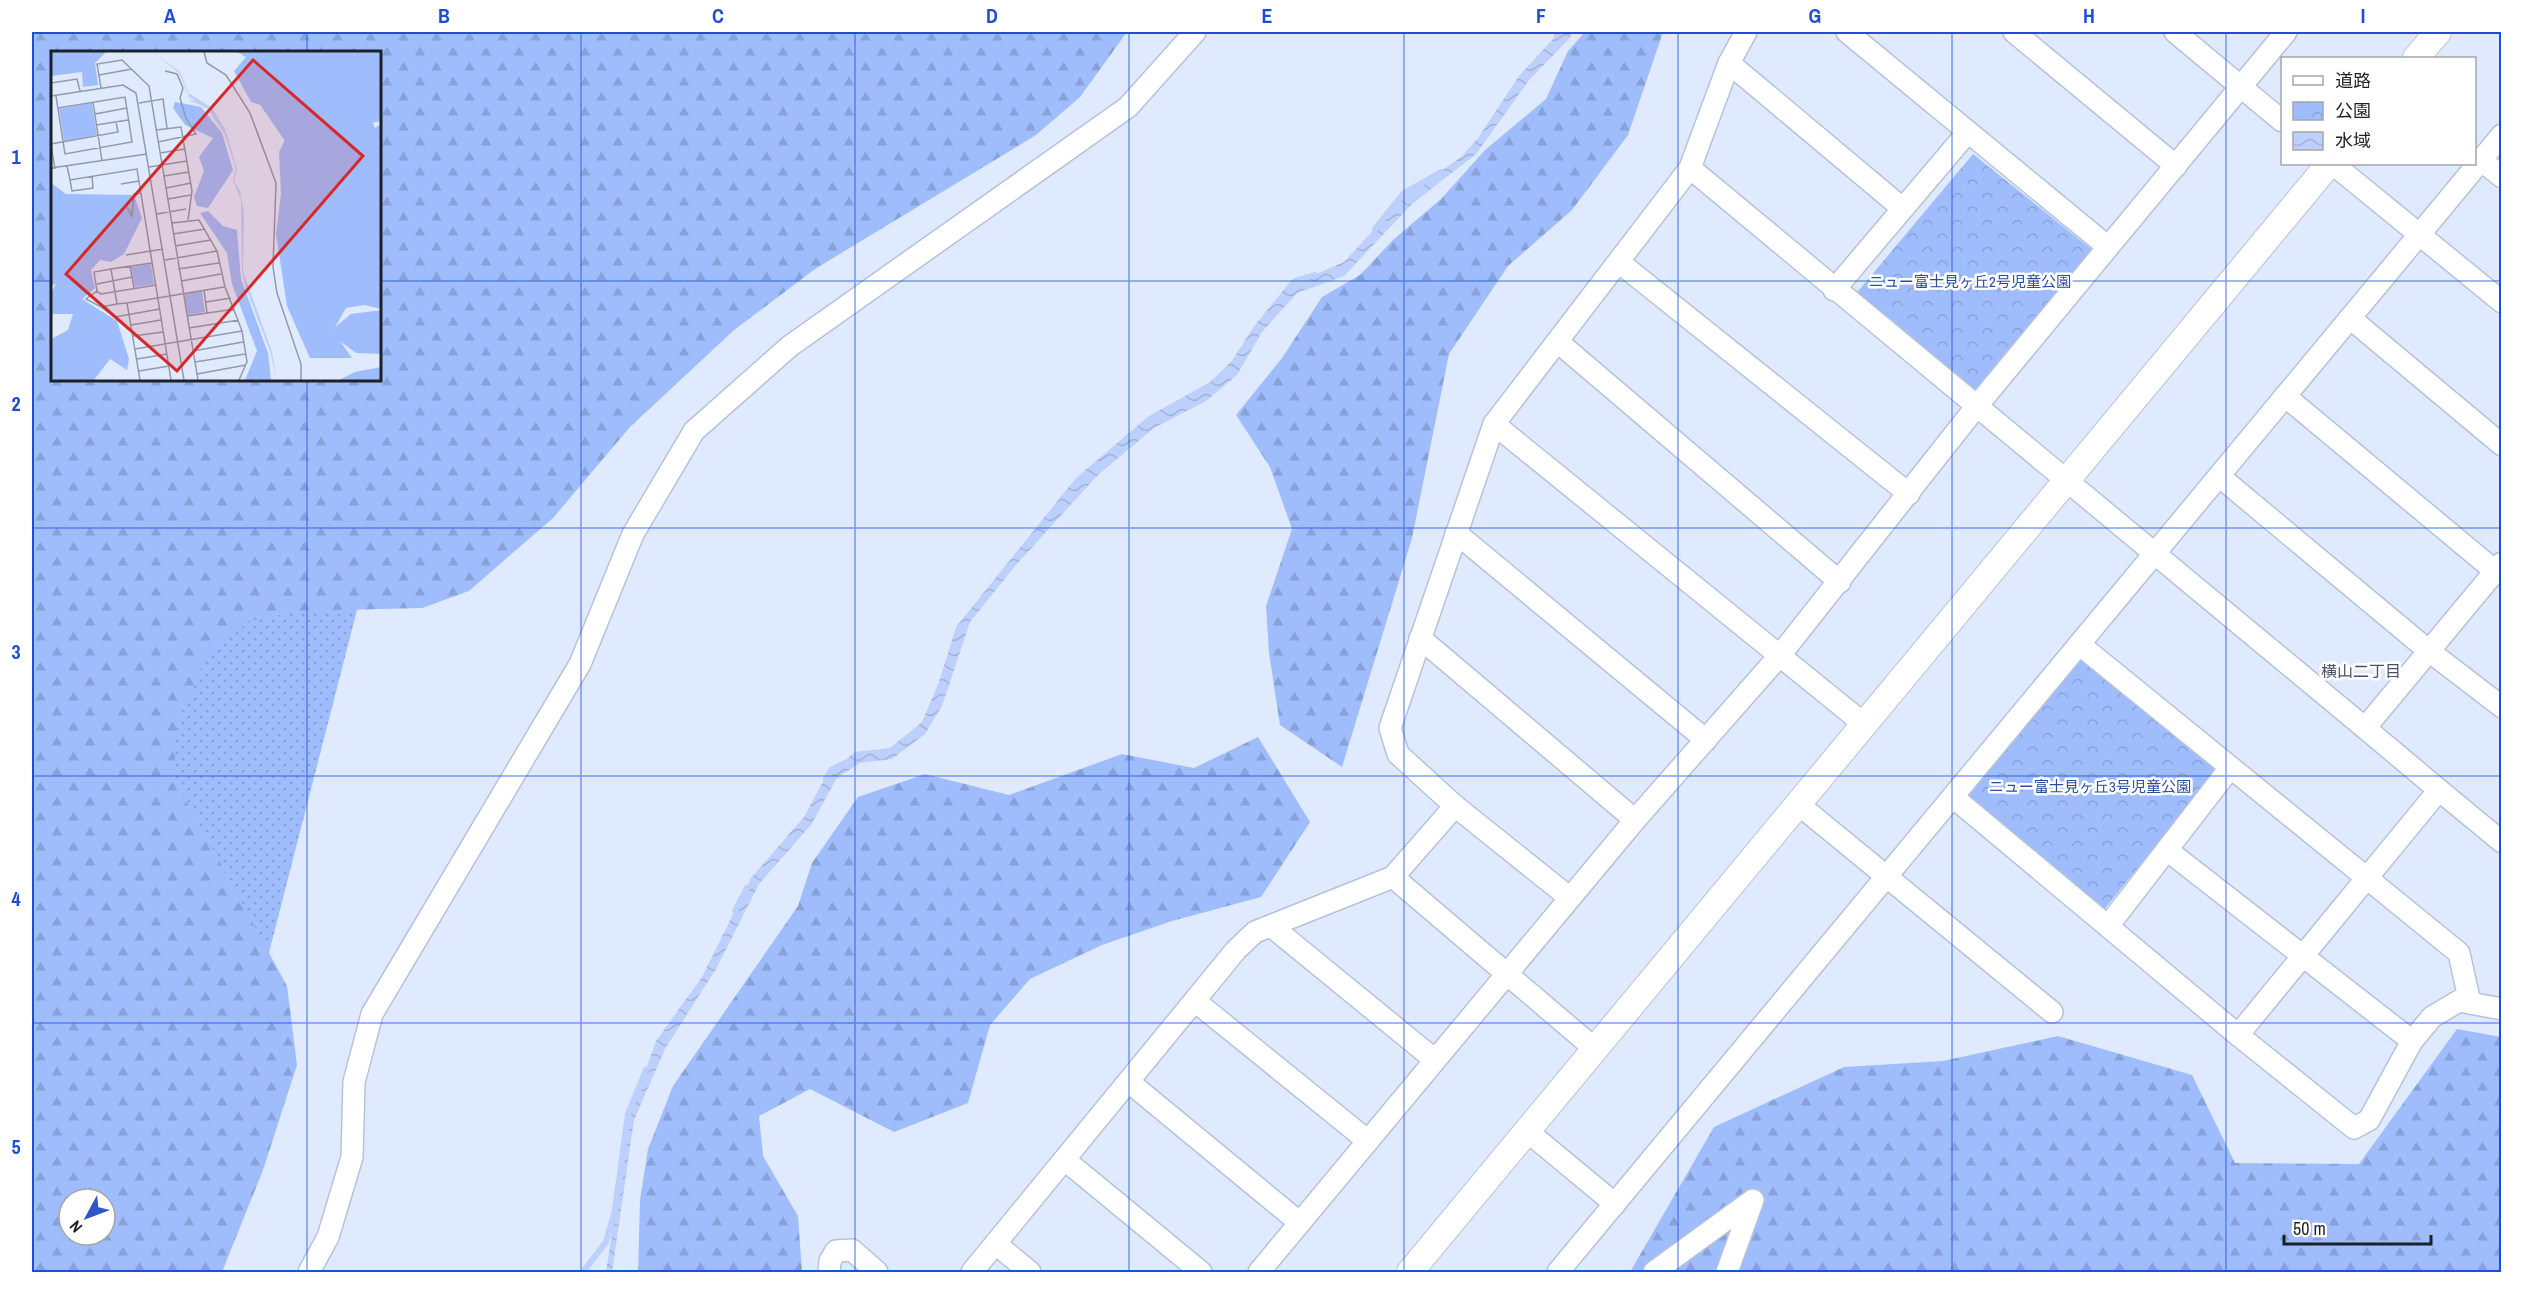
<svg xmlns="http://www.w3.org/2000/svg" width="2533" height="1304" font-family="'Archivo Narrow','Noto Sans JP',sans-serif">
<defs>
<pattern id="grass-dots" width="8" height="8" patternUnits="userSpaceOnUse" patternTransform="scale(1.5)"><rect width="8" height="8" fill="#9fbdfd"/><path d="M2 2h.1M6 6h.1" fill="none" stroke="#88a2d9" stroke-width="1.8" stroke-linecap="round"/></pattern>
<pattern id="forest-firs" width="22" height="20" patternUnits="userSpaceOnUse" patternTransform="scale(1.5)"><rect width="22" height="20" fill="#9fbdfd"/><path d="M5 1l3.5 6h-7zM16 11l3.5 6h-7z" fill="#88a2d9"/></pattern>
<pattern id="park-crowns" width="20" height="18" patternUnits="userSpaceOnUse" patternTransform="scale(1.5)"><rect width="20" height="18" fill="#9fbdfd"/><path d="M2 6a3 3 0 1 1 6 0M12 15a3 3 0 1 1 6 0" fill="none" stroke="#88a2d9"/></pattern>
<pattern id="water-waves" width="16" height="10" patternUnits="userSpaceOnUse" patternTransform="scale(1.5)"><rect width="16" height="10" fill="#bcd0fb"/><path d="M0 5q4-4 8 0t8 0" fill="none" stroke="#a1b2d7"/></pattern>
</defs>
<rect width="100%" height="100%" fill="#e0eaff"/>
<path fill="url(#grass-dots)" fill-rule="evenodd" d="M32,361L357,610L187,1272H32ZM69,1199H105V1235H69Z"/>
<g fill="url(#forest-firs)" fill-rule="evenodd">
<path d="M32,32H1127L1080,97L1036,135L815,269L733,331L630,427L553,518L469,591L422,608L300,611L249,621L205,660L177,722L174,778L287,986L297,1065L263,1170L222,1272H32ZM52,52H380V380H52ZM69,1199H105V1235H69Z"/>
<path d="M1585,32H1663L1628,135L1572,210L1508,266L1449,354L1412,538L1342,767L1280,725L1269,653L1266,606L1292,529L1270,467L1236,415L1282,358L1322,297L1360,275L1393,240L1441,199L1485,150L1546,99L1568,51Z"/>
<path d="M1258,737L1310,822L1261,897L1172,921L1102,945L1030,979L990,1025L968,1103L894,1132L810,1089L759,1116L763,1156L798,1216L802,1272H638L640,1200L648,1149L673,1086L798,906L812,863L858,797L925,774L1009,795L1122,754L1194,768Z"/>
<path d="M2457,1029L2501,1037V1272H1630L1714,1127L1844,1067L1943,1061L2058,1036L2192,1075L2235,1163L2359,1164Z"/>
</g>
<g fill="url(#park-crowns)">
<path d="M1973,154L2096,253L1976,398L1854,296Z"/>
<path d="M2081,657L2218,768L2103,911L1966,799Z"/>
</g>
<path fill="url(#water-waves)" d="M1555,32H1572L1570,38L1530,79L1476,154L1412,204L1344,276L1297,293L1262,332L1237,375L1206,401L1154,428L1098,475L1015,566L970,622L942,706L925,734L892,759L860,763L837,778L811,825L759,884L716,969L665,1049L634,1120L612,1272H606L630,1116L656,1041L702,977L751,878L804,817L826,776L855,752L890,748L922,722L939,682L956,627L1076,478L1149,416L1210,382L1231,362L1255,325L1286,287L1344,262L1404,197L1461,157L1478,138L1519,76L1553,39Z"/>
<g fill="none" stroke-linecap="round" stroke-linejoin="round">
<g stroke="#bcd0fb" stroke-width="6">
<path d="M1375,229L1404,193L1441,172"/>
<path d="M1288,289L1295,281L1315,275"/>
<path d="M826,779L831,770L845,763"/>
<path d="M735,911L747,888"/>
<path d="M583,1272L606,1242L615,1210L628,1114L646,1070"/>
</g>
<defs>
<g id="minor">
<path d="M1847,32L2108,247"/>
<path d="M2014,32L2176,166"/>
<path d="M2175,32L2282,121"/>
<path d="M1729,63L1902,208"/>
<path d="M2481,160L2502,177"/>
<path d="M2333,164L2502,302"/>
<path d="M1690,168L2365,728"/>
<path d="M1620,263L1909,494"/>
<path d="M1834,290L1967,133"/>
<path d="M2350,318L2502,445"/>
<path d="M1558,342L1840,582"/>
<path d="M2285,396L2495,571"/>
<path d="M1494,424L1864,724"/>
<path d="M2219,476L2429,651L2502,707"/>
<path d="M1456,533L1706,740"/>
<path d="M1420,638L1635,820"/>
<path d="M2079,644L2459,953L2470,1003"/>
<path d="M2439,790L2502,842"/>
<path d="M1953,797L2238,1035L2439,790L2365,728L2502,563"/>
<path d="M1798,804L2052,1012"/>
<path d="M2167,850L2412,1041"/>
<path d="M1393,877L1595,1049"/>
<path d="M1570,898L1455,806L1398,754L1390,728L1494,424L1690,168L1729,63L1746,32"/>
<path d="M1271,926L1435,1060"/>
<path d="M2108,926L2230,768"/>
<path d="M1195,1001L1368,1141"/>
<path d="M2238,1035L2354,1128L2369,1120L2412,1041L2432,1017L2459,1001L2502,1009"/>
<path d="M1129,1082L1300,1223"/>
<path d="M1527,1131L1615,1204"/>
<path d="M1065,1160L1201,1272"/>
<path d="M996,1244L1030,1272"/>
<path d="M309,1272L328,1237L352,1157L354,1082L372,1014L580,664L633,534L694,431L790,346L1128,107L1195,32"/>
<path d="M829,1272L830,1261L836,1251L852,1250L877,1272"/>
<path d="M972,1272L1236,950L1255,932L1393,877L1455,806"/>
<path d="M1259,1272L1635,820L1781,654L1976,407L2286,32"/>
<path d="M1558,1272L2502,135"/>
<path d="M1654,1272L1753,1200L1727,1272"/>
</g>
<g id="tertiary">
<path d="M2416,58L2438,32"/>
<path d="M1410,1272L2329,164"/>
</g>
</defs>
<use href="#minor" stroke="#b6c2db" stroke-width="24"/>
<use href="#tertiary" stroke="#b6c2db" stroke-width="28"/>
<use href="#minor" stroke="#fff" stroke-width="21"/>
<use href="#tertiary" stroke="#fff" stroke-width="26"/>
</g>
<path fill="none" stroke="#1d4ed8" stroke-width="1.5" stroke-opacity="0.55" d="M307,32V52M581,32V1272M855,32V1272M1129,32V1272M1404,32V1272M1678,32V1272M1952,32V1272M2226,32V1272M32,281H52M380,281H2502M307,380V1272M32,528H2502M32,776H2502M32,1023H2502"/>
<g text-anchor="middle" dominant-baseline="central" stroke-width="5" stroke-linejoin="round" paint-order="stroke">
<g font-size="15" fill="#2d4c9c" stroke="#fff">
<text x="1970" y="281">ニュー富士見ヶ丘2号児童公園</text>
<text x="2090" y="786">ニュー富士見ヶ丘3号児童公園</text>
</g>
<g font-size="16" fill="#485267" stroke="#fff">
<text x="2361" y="671">横山二丁目</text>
</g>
</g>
<g transform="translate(51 51)">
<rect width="330" height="330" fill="#e0eaff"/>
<path d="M199,1H330V70L234,90L190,26Z" fill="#9fbdfd"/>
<path d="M0,1H55L44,12L47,34L32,36L31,21L0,25ZM186,1H238L252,50L273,73L294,63L298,53L305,49L313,54L324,77L330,73V258L313,254L295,257L282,280L301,307H259L236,255L225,183L230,143L228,101L241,74L234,62L200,51L183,20L195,6ZM124,51L150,56L171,82L182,119L157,157L146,155L143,146L153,120L148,106L162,87L134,74L122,57ZM0,132L15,143L83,144L91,167L73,203L60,211L49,209L40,219L44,237L31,248L66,270L78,308L76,319L59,308L43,329H3L0,326V288L17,279L22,263H0V242L5,233L0,234ZM157,160L172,175L186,179L190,228L217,302L220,329H194L206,300L181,233L176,202L149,162ZM330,316V329H288L304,321Z" fill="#9fbdfd"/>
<path d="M330,259V303L305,302L282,285L283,277L300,263Z" fill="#9fbdfd"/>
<path d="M41,52L46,84L13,90L8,58ZM100,213L103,233L84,236L80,216ZM151,240L154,261L137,264L133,243Z" fill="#9fbdfd"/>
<path d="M102,1L129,21L140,49L149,51L156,56L171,76L176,84L186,118L183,130L189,140L193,161L192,220L221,301L226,329L219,300L194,235L191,219L190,149L182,129L185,118L174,84L156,57L140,50L128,22Z" fill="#bcd0fb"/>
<path fill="none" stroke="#bcd0fb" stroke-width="3" d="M138,44L160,58L174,81"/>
<path fill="none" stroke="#9299a9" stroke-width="1.5" d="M153,1L156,12L175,24L199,62L225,132L222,216L226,242L250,313V329M48,24L81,18M0,32L26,28L29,40M50,37L46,13L71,9L98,35L147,329M0,45L72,34L85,42L133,329M5,45L14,103L81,91L74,46L7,57M42,51L51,110M88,52L112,48L116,77M44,63L76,57M45,74L77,69M105,79L130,76L141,140L137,169M107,91L145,83L135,67L129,47L132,37L126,23L114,20M0,93L67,81L65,71M0,94L4,118M109,102L134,98M16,115L19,129L86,118L120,329M98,116L136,110M0,117L96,103M113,125L138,121M19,129L21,140L42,137L41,125M70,133L88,130M115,137L140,132M117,148L140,144M76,156L81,165L83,143L90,142M106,163L135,158M121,172L148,169L166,200L174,236L191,280L196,311L188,329M122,183L154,178M124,195L160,189M75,204L112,198M114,209L166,200M79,215L83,237M60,218L43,221L46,240L35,248L50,256L66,253M127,218L168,212M130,230L170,223M46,233L81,226M153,239L156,262M45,240L50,243L105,234M155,251L180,247M76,252L173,236M50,256L64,266L109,258M136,265L184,258M80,274L110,269M138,277L188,269M82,285L112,281M84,298L191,280M142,300L192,291M86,308L116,303M144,311L194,303M88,320L118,315M146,323L195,314M89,329L76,252L66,253L60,218L101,212"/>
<path fill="#d62828" fill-opacity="0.15" stroke="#d62828" stroke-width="3" d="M202,9L312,105L126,320L15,223Z"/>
<rect width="330" height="330" fill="none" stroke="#1c2029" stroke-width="3"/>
</g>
<rect width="2533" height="1304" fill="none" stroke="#ffffff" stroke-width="66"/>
<rect x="2281" y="57" width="195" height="108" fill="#ffffff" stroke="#a4a6a9" stroke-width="1.5"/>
<rect x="2293" y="76" width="30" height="9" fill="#ffffff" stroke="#a4a6a9" stroke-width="1.5"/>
<text x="2335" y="87" font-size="18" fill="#1c2029">道路</text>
<rect x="2293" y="102" width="30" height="18" fill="url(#park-crowns)" stroke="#a4a6a9" stroke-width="1.5"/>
<text x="2335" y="117" font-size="18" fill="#1c2029">公園</text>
<rect x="2293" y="132" width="30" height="18" fill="url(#water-waves)" stroke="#a4a6a9" stroke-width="1.5"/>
<text x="2335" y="147" font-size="18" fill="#1c2029">水域</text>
<g transform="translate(87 1217) rotate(229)"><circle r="28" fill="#ffffff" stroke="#a4a6a9" stroke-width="1.5"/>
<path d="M0-4.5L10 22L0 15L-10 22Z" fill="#2f56c6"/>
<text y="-9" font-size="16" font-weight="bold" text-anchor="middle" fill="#1c2029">N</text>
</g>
<path d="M2284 1235v9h147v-9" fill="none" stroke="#1c2029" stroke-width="3"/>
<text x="2293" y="1235" font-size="18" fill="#1c2029" stroke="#ffffff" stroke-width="4.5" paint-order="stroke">50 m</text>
<rect x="33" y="33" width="2467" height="1238" fill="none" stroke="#1d4ed8" stroke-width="2"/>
<g font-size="20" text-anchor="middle" font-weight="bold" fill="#1d4ed8">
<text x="170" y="23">A</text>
<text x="444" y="23">B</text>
<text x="718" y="23">C</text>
<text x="992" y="23">D</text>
<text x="1267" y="23">E</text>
<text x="1541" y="23">F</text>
<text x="1815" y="23">G</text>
<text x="2089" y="23">H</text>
<text x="2363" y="23">I</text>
<text x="16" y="164">1</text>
<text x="16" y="411">2</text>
<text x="16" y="659">3</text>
<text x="16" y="906">4</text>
<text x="16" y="1154">5</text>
</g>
</svg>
